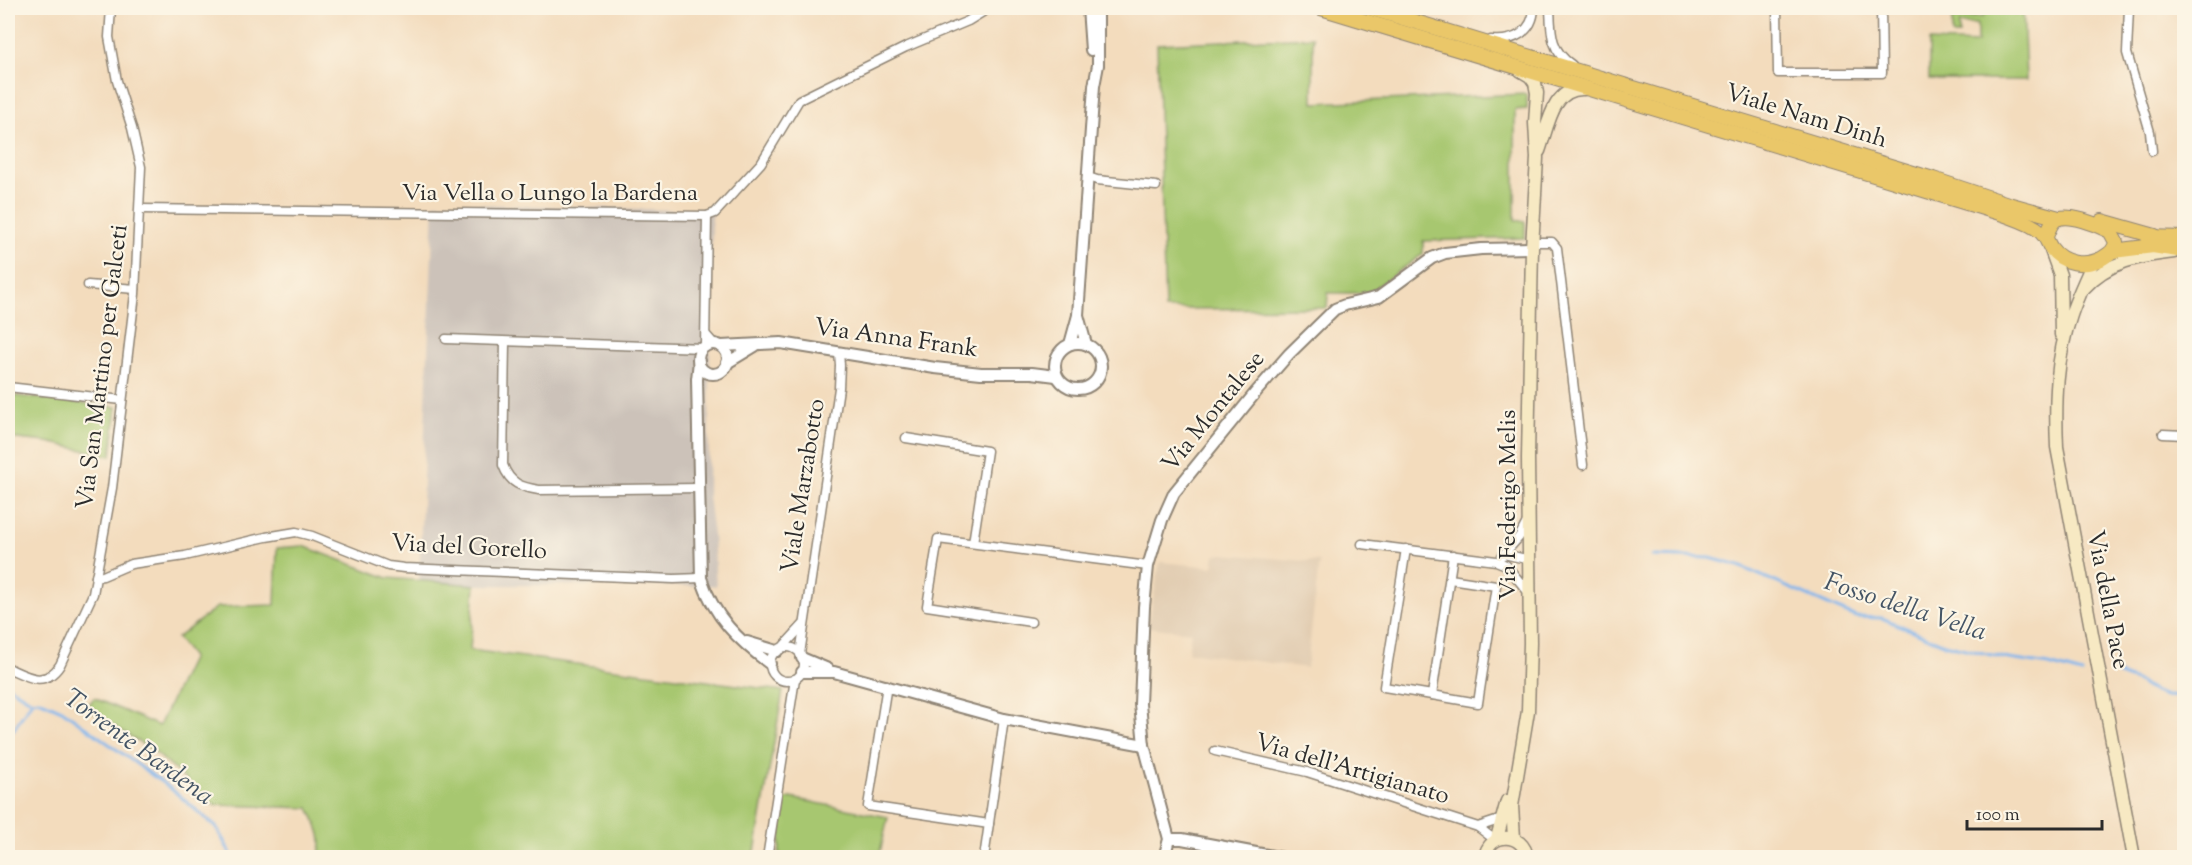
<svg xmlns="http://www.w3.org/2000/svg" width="2192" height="865" font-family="'Sorts Mill Goudy',serif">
<rect width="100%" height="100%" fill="#fcf5e5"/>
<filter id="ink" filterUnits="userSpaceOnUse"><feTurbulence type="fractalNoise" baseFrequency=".0167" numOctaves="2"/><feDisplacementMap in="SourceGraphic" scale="12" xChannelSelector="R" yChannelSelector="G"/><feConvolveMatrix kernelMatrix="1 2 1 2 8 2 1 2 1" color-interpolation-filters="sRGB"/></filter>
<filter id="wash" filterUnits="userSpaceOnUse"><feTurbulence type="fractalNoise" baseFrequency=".008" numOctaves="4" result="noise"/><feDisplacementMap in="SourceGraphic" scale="24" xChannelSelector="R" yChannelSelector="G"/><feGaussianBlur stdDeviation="1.35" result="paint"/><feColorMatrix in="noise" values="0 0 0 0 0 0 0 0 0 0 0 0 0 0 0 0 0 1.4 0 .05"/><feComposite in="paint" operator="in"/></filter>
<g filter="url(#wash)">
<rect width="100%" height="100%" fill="#f3dcbd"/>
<path fill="#e2cdb2" d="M1222,554L1319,562L1307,668L1188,652L1191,632L1148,627L1160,562L1213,567L1215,555Z"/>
<path fill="#ccc2b9" d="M434,203L712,211L708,496L713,535L716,586L475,585L419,581Z"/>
<g fill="#a7c76f" stroke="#69794d" stroke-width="1.5">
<path d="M1982,8H2023L2026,80H1929V41L1977,43V24H1959V35H1952V18L1983,17Z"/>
<path d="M1313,37V103L1527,94V109L1515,110V220L1525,222V238L1423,241V254L1368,293H1328L1327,308L1165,309L1157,44Z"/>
<path d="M8,395L117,407L111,456L47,442L8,438Z"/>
<path d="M303,546L388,578L475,585L470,650L783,691L754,857H317C327,841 316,823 309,808L214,805L156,753L86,708L94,698L159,726L192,657L177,638L217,607L275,605L277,548Z"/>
<path d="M791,798L888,817L879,857H779L783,800Z"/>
</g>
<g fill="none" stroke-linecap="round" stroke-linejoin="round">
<g stroke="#7eb4ec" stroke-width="3">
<path d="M1652,556L1710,558L1739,566L1856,617L1882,618L1944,644L2009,659L2049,665L2082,674"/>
<path d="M2117,674L2138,682L2154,692L2166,696L2184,697"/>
<path d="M8,686L32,701L39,700L62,710L174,791L216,827L233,858"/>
<path d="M8,738L32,701"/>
</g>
</g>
</g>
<g filter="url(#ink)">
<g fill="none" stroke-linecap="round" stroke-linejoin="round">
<defs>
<g id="minor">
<path d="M1550,8C1551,31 1550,51 1572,65"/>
<path d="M1777,8L1778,73H1882L1881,8"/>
<path d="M2129,8L2127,53L2150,132L2152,151"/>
<path d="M1491,40C1514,42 1533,32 1534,8"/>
<path d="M1088,177L1097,180L1156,186"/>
<path d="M140,209L707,216L715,213L761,163L799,100L906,47L968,21L989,8"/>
<path d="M1533,242H1552L1557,248L1583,465"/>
<path d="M88,285L135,289"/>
<path d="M706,335L714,344"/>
<path d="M446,339L703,348"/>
<path d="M505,342L503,465C510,484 521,487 539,490L700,488"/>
<path d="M705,347L707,216"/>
<path d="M8,387L122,400"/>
<path d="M2163,434L2184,435"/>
<path d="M906,438L987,451L973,543"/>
<path d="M1362,544L1496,561L1506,565L1529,593"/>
<path d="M1406,549L1384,687L1432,695L1453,555"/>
<path d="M1504,554L1519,537L1528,520"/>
<path d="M1502,556L1504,554L1530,560"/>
<path d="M96,577L103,576L131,564L185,556L266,537L296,532L312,536L388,566L404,568L674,579L701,578"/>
<path d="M1031,622L927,606L938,539L1148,566"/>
<circle cx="787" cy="664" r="17"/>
<path d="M781,649L803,625"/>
<path d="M800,654L839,388L840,365L839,353"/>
<path d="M8,668C28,677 45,688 60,665L93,594L112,488L135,294L141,167L132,128L117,81L109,37L111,8"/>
<path d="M887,685L868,806L989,824"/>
<path d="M1432,695L1478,703L1496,586L1450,579"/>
<path d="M1215,751L1307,772L1478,827L1495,840"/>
<path d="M1478,827L1502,819"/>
<path d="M767,858L795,679"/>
<path d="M984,858L1004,719"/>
<path d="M1205,858L1208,844"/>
</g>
<g id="tertiary">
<path d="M1088,8L1091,50"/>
<path d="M1078,315L1086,344"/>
<circle cx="1078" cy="366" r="23"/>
<path d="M1070,344L1078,315L1094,86L1098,65V8"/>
<circle cx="713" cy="359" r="15"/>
<path d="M721,346L781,343L935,368L981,373H1032L1056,376"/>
<path d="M699,361L697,379L701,578C714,617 738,640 770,664"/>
<path d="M727,363L755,346"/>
<path d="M747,642L777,651"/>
<path d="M802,658L828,669"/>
<path d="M802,672H834L1004,719L1144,745"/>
<path d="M1169,839H1182L1283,858"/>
<path d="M1164,858L1169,839L1144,745L1140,704L1144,607L1148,566L1162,520L1174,493L1256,392L1289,354L1335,309L1345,305L1379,297L1432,258L1445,253L1481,249L1532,248"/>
</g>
<g id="secondary">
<path d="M1539,151C1548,127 1552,87 1584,89"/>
<path d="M2051,250L2060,275L2061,335"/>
<path d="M2092,264C2085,281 2077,297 2071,315C2056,358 2055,402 2057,447L2134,858"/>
<path d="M2084,288C2108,261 2140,256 2174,252"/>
<path d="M1497,838L1507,801"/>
<path d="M1514,838L1512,806L1528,711L1530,643L1528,458L1532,248L1537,158L1535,123L1537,93L1535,83L1530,76L1520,70"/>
<path d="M1485,858C1488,831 1524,831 1527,858"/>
</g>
<g id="primary">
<path d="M1321,8L2003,214C2016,219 2031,223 2041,232C2047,237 2047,243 2051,248C2062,264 2085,267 2101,259C2109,254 2114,252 2116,242L2110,231C2098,225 2067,212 2055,220C2050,224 2048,231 2046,237"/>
<path d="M1370,8L1933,179L2008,204L2059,218"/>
<path d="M2102,221L2155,236"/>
<path d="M2148,237L2184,238"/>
<path d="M2113,251L2153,246L2184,251"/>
</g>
</defs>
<use href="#minor" stroke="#8f8474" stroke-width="11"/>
<use href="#tertiary" stroke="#8f8474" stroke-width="14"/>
<use href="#secondary" stroke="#8f8474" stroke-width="15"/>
<use href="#primary" stroke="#8f8474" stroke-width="16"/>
<use href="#minor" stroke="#fff" stroke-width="8"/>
<use href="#tertiary" stroke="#fff" stroke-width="10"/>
<use href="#secondary" stroke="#f7e9c3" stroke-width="12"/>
<use href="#primary" stroke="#eac769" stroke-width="14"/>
</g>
</g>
<g text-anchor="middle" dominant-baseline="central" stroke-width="4.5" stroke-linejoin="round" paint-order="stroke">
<g font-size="24" fill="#2b2b2b" stroke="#fcf5e5">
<text transform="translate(1806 117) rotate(17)">Viale Nam Dinh</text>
<text x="550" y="194">Via Vella o Lungo la Bardena</text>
<text transform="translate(896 339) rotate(8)">Via Anna Frank</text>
<text transform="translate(103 367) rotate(-83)">Via San Martino per Galceti</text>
<text transform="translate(1214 412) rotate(-51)">Via Montalese</text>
<text transform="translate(804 486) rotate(-81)">Viale Marzabotto</text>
<text transform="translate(1509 505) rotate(-90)">Via Federigo Melis</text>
<text transform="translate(469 548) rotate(3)">Via del Gorello</text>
<text transform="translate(2107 600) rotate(79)">Via della Pace</text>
<text transform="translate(1352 770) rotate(16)">Via dell'Artigianato</text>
</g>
<g font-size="26" font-style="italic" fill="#445465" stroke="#fcf5e5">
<text transform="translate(1905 608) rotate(18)">Fosso della Vella</text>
<text transform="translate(138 748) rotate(36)">Torrente Bardena</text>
</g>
</g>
<rect width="2192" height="865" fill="none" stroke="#fcf5e5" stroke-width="30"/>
<path d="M1967 820v9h135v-9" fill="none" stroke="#2b2b2b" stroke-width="3"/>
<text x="1976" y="820" font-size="18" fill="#2b2b2b" stroke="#fcf5e5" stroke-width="4.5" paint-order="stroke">100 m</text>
</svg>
